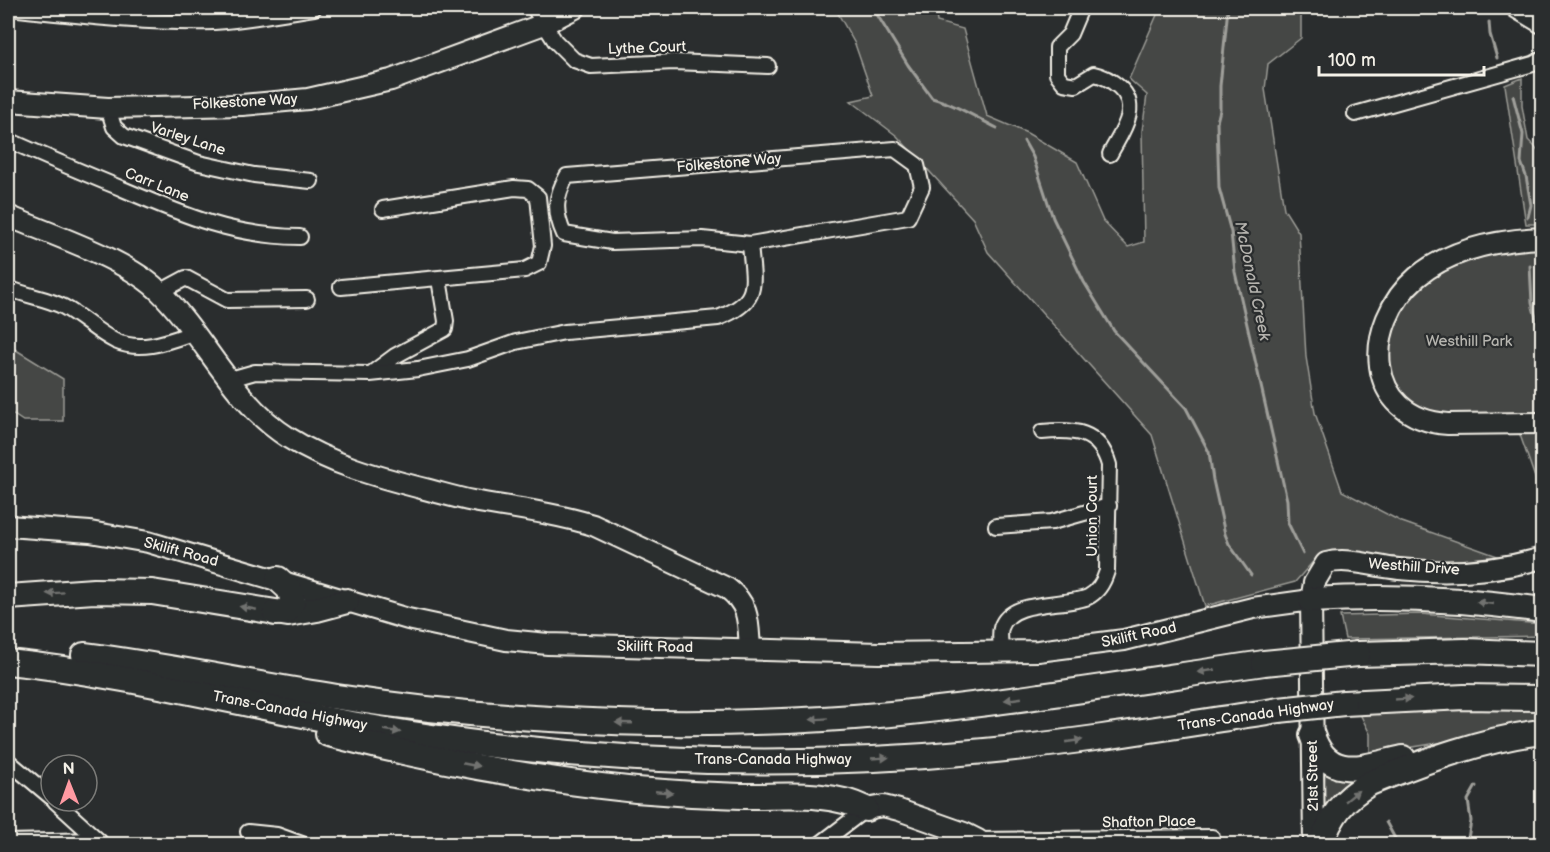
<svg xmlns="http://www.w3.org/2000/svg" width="1550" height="852" font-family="'Balsamiq Sans',sans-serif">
<rect width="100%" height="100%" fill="#2a2d2e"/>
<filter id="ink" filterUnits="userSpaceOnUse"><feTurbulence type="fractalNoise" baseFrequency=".0167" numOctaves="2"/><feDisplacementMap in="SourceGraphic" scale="12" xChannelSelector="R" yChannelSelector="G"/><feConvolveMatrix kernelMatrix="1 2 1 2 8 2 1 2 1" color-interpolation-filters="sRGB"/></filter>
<g filter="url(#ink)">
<g fill="#444645" stroke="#9c9c96" stroke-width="1.5">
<path d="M835,8H935L937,22L963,29L987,116L1027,133L1077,162L1103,221L1128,247L1144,242L1142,131L1147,95L1129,79L1160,8H1301V38L1268,64L1265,89L1284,209L1299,233L1306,357L1315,413L1342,491L1402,522L1503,558L1464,565L1343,552L1319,555L1295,582L1205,606L1152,435L988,252L973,219L897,136L851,101L873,96L855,44Z"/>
<path d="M1522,78V106L1528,140L1542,154V224H1526L1505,85Z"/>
<path d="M1542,247V414L1436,415L1408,402L1391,378L1388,353L1390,336L1399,313L1420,287L1441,272L1492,253Z"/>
<path d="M8,345L63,379V421H23L8,411Z"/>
<path d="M1519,432H1542V521L1538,486Z"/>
<path d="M1421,614L1542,624V636L1345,639L1340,616Z"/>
<path d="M1477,705L1542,707V726L1370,754V734L1360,714Z"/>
<path d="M1325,770L1335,779H1362L1322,820Z"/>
</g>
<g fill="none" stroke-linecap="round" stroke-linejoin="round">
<g stroke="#9f9f9a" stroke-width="3">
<path d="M873,8L908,65L932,98C955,104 975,117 997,128"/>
<path d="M1228,8L1220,86V110L1217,122L1219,188L1231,232L1235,272L1287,500L1288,523L1303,554"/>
<path d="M1489,22L1490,34L1497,58"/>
<path d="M1513,96L1523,134L1521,162L1526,176L1531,205L1528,217"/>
<path d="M1024,141L1033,157L1053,218L1084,282L1114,331L1186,408L1209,452L1213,480L1225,534L1229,544L1251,575"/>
<path d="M1530,266L1532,303L1542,341"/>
<path d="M1386,822L1398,844"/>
<path d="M1467,844L1471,821L1468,800L1476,786"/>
</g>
<defs>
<g id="street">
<path d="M8,8C76,15 144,24 214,22C247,20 281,13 314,8"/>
<path d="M534,8L555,41L574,60L591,66L674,62L768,66"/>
<path d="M1081,8L1070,34L1057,47V74L1064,83L1076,85L1094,74C1104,76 1111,80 1119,87C1142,107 1121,133 1110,154"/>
<path d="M108,108L114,127L124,136L199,163L254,175L311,181"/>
<path d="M1355,114L1533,64L1542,59"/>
<path d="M8,140C44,156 81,172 118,187C181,214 230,236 300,237"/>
<path d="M895,149L917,165L922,187L908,217L750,244L702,239L612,242L564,234C554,212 555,197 567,176Z"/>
<path d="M341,287L525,270L539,263L543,246L538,197L528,189L514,188L383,209"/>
<path d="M8,288C26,296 47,298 64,307C82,317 97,332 115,341C142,353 169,341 195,332"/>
<path d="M160,292L186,278L227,300L307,299"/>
<path d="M372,373L395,356L445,329L446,321L439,279"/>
<path d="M227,380L255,372L370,374L418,369L468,359L516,342L565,332L718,318C762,301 753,284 750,244"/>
<path d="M996,526L1052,522L1109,506"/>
<path d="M1001,651C1001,644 999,634 1001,628C1010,598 1065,607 1088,597C1098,592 1104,581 1107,571L1109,465C1099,430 1074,429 1042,432"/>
<path d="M8,761L51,797"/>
<path d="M55,801L100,842"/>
<path d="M248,832L277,835L302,844"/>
<path d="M978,840L1212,837"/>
<path d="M8,842L98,840"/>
<path d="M820,844L866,809"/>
</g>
<g id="secondary">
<path d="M1517,8L1542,23"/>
<path d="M8,101L108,108L242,105L308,99L391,80L544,24L575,8"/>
<path d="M8,216C52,235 128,259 161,293C207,339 233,403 289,438C330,464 378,477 425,489C441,493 457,498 473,501C513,508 554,513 593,525L727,588C750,605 748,622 750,649"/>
<path d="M1542,238C1499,240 1451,248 1417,277C1362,324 1363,418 1448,424L1542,423"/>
<path d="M8,526L90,532L148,542L408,619L506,640L548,644L879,653L1038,651L1124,640L1253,608L1311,600"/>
<path d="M866,809L883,806L899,810L964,833L978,840L980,844"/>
<path d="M1314,844L1311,600L1314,583L1326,563C1349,557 1375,567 1399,569C1448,574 1495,572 1542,558"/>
</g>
<g id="highway">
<path d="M8,597L94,591L152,592L288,614L317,609L347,601"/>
<path d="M1311,600C1389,595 1466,599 1542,610"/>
<path d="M275,613L286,612L293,601L289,589L278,579"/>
<path d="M1358,654L1465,651L1542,654"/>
<path d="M84,655C169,666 253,684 337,697C408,708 479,715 551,719C664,726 778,724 891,714C1016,702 1140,681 1264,663"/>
<path d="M8,662C104,672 198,694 293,713C364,727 437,739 509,747C666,765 828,766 985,751C1083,742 1181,725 1279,710"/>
<path d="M1344,703L1464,697L1542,698"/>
<path d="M328,734C429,760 532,779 636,790C671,793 706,795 741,796C783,797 827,790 866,809"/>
<path d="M1312,735C1328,783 1365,766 1403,758"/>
<path d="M1321,844C1331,815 1343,799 1370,783C1424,761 1484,739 1542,732"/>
</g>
</defs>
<use href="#street" stroke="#f4f1e8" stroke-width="18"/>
<use href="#secondary" stroke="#f4f1e8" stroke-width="24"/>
<use href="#highway" stroke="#f4f1e8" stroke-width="28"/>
<use href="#street" stroke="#2a2d2e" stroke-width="14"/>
<use href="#secondary" stroke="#2a2d2e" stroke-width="20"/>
<use href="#highway" stroke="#2a2d2e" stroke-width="24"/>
<defs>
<g id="highway-bridge">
<path d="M1264,663L1358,654"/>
<path d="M1279,710L1344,703"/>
</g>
</defs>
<use href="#highway-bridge" stroke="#f4f1e8" stroke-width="28" stroke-linecap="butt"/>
<use href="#highway-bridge" stroke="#2a2d2e" stroke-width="24"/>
</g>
<defs><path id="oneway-solid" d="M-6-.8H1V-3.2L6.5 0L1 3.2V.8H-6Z" transform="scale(1.5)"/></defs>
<g fill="#71726f">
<use href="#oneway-solid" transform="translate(55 593) rotate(176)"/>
<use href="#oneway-solid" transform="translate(1485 603) rotate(-174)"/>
<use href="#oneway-solid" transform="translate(248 608) rotate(-169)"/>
<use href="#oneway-solid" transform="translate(1206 671) rotate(172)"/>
<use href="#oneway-solid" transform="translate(1013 699) rotate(172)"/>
<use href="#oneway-solid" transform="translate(1403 699) rotate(-3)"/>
<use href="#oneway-solid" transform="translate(819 719) rotate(176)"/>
<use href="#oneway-solid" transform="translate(624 723) rotate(-178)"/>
<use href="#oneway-solid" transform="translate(392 731) rotate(9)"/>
<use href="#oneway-solid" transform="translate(1074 741) rotate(-8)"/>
<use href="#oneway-solid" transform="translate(880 758) rotate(-3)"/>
<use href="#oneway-solid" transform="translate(471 765) rotate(11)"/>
<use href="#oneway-solid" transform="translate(664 792) rotate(5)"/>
<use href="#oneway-solid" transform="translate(1352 796) rotate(-39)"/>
</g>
</g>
<g text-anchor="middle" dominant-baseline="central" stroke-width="4.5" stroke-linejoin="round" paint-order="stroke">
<g font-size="15" fill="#f4f1e8" stroke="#2a2d2e">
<text transform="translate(647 48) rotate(-2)">Lythe Court</text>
<text transform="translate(245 102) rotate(-3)">Folkestone Way</text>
<text transform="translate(188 139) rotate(18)">Varley Lane</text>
<text transform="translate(729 163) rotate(-5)">Folkestone Way</text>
<text transform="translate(157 185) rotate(22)">Carr Lane</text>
<text transform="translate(1092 516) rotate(-90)">Union Court</text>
<text transform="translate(181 552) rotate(15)">Skilift Road</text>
<text transform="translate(1414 567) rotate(4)">Westhill Drive</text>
<text transform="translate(1139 635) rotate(-12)">Skilift Road</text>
<text transform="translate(655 647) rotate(1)">Skilift Road</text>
<text transform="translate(290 711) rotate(11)">Trans-Canada Highway</text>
<text transform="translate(1256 715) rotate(-8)">Trans-Canada Highway</text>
<text x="773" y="759">Trans-Canada Highway</text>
<text transform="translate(1313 776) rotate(-91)">21st Street</text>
<text transform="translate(1149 822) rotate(-1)">Shafton Place</text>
</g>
<g font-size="15" fill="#b6b5af" stroke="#2a2d2e">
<text x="1469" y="341">Westhill Park</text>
</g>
<g font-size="16" font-style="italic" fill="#b5b3ae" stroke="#2a2d2e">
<text transform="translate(1252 281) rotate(78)">McDonald Creek</text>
</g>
</g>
<rect width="1550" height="852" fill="none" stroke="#2a2d2e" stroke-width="30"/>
<rect x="15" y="15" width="1520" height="822" fill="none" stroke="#f4f1e8" stroke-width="2" filter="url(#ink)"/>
<g transform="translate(69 783) rotate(359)"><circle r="28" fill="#2a2d2e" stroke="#7b7b78" stroke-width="1.5"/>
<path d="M0-4.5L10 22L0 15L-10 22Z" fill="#ff9aa2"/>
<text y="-9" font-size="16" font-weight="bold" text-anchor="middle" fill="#f4f1e8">N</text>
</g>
<path d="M1319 66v9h165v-9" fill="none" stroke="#f4f1e8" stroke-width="3"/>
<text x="1328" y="66" font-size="18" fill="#f4f1e8" stroke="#2a2d2e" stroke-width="4.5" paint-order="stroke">100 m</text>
</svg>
